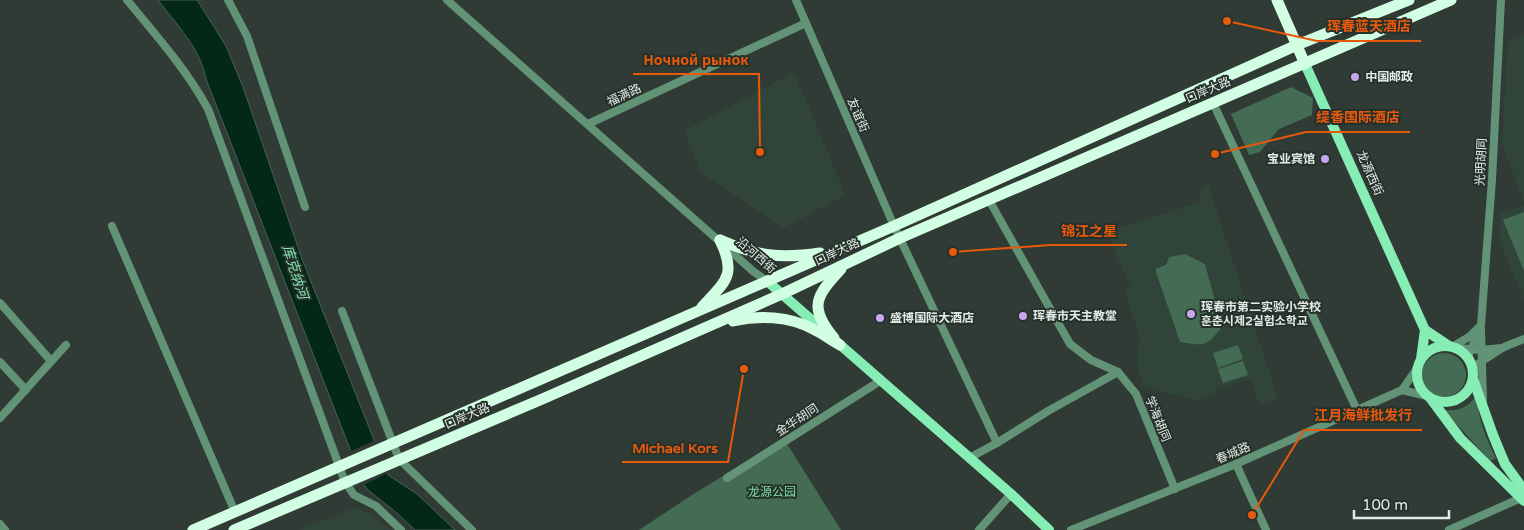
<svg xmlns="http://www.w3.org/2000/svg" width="1524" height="530" font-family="'Varela Round','Noto Sans SC','Noto Sans KR',sans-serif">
<rect width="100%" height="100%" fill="#2f3b34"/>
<g fill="#314439">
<path d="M1524,34V203L1502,144L1508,41Z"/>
<path d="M794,72L846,195L783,228L701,173L684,131Z"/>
<path d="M1208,184L1278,399L1262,405L1259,404L1250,379L1216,389L1217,394L1200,401L1143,386L1136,362L1140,339L1124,289L1130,287L1107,231L1201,202L1198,190Z"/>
<path d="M1524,204V300L1499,240L1500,214Z"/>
<path d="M356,507L375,516L390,530H299Z"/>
</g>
<g fill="#446b54">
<path d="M1291,87L1313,98L1312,115L1279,129L1260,152L1249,155L1231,114Z"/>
<path d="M1524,212V271L1503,220Z"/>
<path d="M1185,254L1205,264L1222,327C1206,347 1205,346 1180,342L1155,269L1166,265L1169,257Z"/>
<path d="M1238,345L1243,359L1218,368L1213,353Z"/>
<circle cx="1444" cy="375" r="22"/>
<path d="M1243,361L1248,375L1223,383L1218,369Z"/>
<path d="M1476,396C1479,418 1485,438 1496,458L1490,461L1444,410C1459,411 1467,408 1476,396Z"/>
<path d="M784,439L841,530H639L695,493Z"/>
</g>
<path fill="#032817" stroke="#466255" d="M158,0H197L226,46L243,87L302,259L388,475L417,494L455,530H415L398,514L368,490L364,485L206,79C201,49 176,24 158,0Z"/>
<path fill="#2f3b34" d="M377,440L390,472L361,486L348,452Z"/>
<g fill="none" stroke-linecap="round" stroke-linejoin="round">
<g stroke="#639377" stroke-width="8">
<path d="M127,0C156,35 186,69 208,109L345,482L354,495L376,506L401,530"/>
<path d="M228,0L247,36L305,207"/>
<path d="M447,0L754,272L767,281"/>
<path d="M796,0L894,226L997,443"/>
<path d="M1213,103L1357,410"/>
<path d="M588,124L806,23"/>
<path d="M989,200L1070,344L1091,360L1118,372L1136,394L1175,489"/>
<path d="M112,226L235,512"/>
<path d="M0,303L51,361"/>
<path d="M342,311L399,459L472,530"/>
<path d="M1481,329L1483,400"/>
<path d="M1452,347L1469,337L1478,328"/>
<path d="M1457,348L1481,350L1502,348"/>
<path d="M1468,357L1481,325L1492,180L1501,0"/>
<path d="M0,362L26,390"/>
<path d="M1473,367L1504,347L1524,339"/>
<path d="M1402,390L1427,396"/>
<path d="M0,418L66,345"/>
<path d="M969,458L997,443L1048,411L1118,372"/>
<path d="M1236,464L1266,530"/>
<path d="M727,478L880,381"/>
<path d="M0,524L5,530"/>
<path d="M979,530L1011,494"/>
<path d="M1071,530L1236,464L1402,390L1418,367"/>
<path d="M1449,530L1521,498"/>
</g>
<g stroke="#86edb4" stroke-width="10">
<path d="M1305,64L1425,330L1449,346"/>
<path d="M767,281L1011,494L1049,530"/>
<circle cx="1445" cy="374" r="28"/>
<path d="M1421,359L1425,330"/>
<path d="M1473,379L1493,435L1505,464L1524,490"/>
<path d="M1431,399L1460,438L1524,501"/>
</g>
<g stroke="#d2ffe3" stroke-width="11">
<path d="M1277,0L1305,64"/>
<path d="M720,240C757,256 780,259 820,253"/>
<path d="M702,307C726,281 737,275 720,240"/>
<path d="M733,321C759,315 789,316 813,329C822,333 831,340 840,345"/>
<path d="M834,338C808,307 816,296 841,269"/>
<path d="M193,530L894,226L1297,45L1409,0"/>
<path d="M234,530L540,400L782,294L900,238L1451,0"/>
</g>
</g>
<g fill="#c7a6f0" stroke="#25312a" stroke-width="2">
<circle cx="1355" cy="77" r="5"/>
<circle cx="1325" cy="159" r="5"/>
<circle cx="1191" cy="314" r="5"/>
<circle cx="1023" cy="316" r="5"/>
<circle cx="880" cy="318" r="5"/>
</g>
<g text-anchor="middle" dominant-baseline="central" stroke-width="4" stroke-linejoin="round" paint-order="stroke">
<g font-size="12" font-weight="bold" fill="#e2eae5" stroke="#25312a" text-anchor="start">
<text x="1365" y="77">中国邮政</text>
<text x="1315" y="159" text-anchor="end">宝业宾馆</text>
<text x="1201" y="307">珲春市第二实验小学校<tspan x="1201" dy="14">훈춘시제2실험소학교</tspan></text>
<text x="1033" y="316">珲春市天主教堂</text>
<text x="890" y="318">盛博国际大酒店</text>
</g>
<g font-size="12" fill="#e2eae5" stroke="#25312a">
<text transform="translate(1208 90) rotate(-23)">口岸大路</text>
<text transform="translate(624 95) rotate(-25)">福满路</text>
<text transform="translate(858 115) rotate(67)">友谊街</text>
<text transform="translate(1481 162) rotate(-87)">光明胡同</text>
<text transform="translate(1370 173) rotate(66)">龙源西街</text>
<text transform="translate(837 252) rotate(-25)">口岸大路</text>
<text transform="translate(756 255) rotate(41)">沿河西街</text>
<text transform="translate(467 416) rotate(-23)">口岸大路</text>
<text transform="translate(1158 419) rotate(68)">学海胡同</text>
<text transform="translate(797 420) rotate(-33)">金华胡同</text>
<text transform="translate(1233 453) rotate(-23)">春城路</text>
</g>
<g font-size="12" fill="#7ad9a4" stroke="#25312a">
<text x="772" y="492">龙源公园</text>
</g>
<g font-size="14" font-style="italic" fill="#81e0ab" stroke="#25312a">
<text transform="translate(295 272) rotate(72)">库克纳河</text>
</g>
</g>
<path fill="none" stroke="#e8590c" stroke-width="2" d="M1227 21L1317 41H1421M760 152L759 74H633M1215 154L1306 132H1410M953 252L1051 245H1127M1252 515L1304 430H1422M744 369L728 462H622"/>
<g fill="#e8590c" stroke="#25312a" stroke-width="2">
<circle cx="1227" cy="21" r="5"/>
<circle cx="760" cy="152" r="5"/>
<circle cx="1215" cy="154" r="5"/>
<circle cx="953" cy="252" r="5"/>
<circle cx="1252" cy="515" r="5"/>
<circle cx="744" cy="369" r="5"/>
</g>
<g font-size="14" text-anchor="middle" font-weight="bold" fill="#e8590c" stroke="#25312a" stroke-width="4" stroke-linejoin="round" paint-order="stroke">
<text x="1369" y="31">珲春蓝天酒店</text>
<text x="696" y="65">Ночной рынок</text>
<text x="1358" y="122">缇香国际酒店</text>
<text x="1089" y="236">锦江之星</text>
<text x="1363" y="420">江月海鲜批发行</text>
<text x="675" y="453">Michael Kors</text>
</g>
<path d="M1354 510v8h95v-8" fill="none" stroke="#e2eae5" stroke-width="2.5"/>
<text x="1362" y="510" font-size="15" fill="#e2eae5" stroke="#25312a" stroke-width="4" paint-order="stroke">100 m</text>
</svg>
